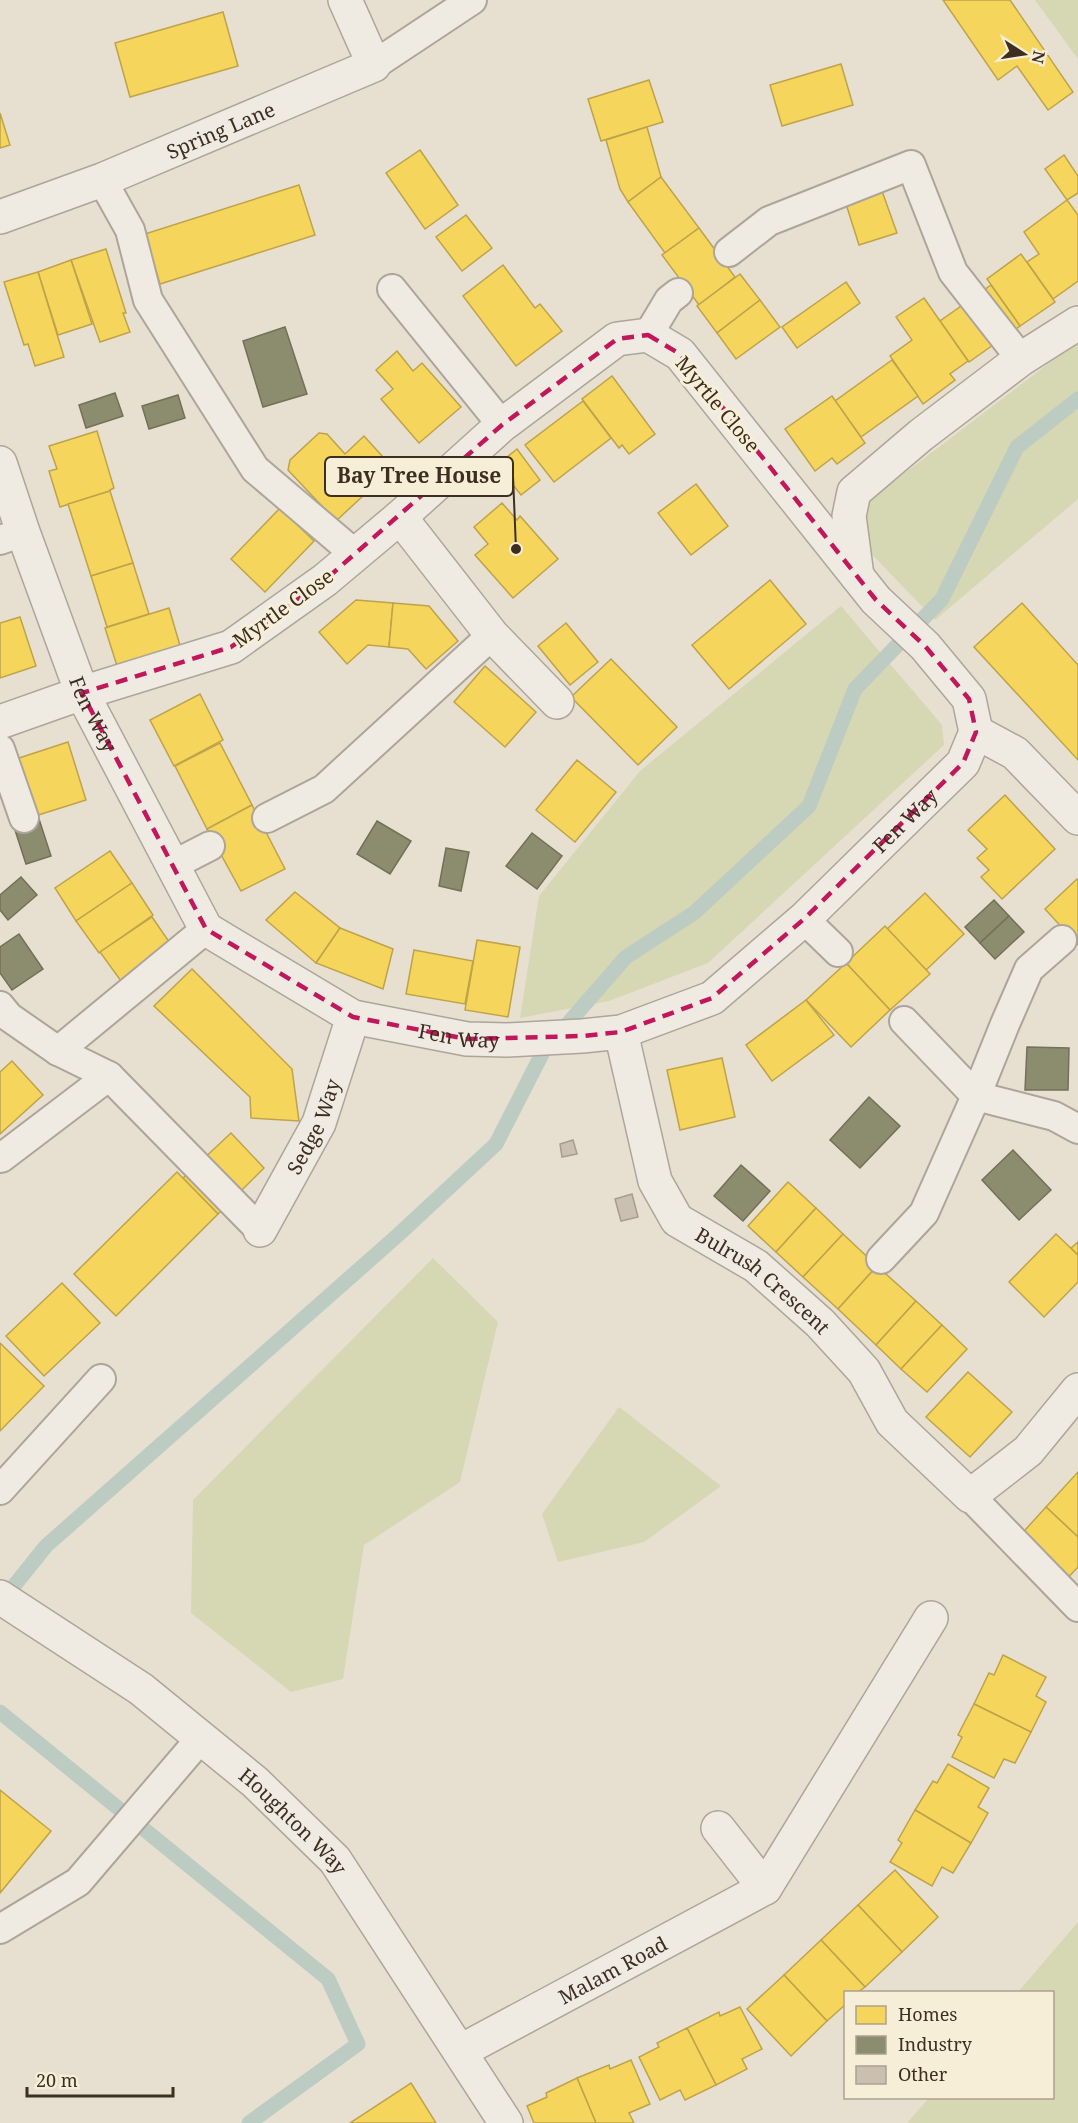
<svg xmlns="http://www.w3.org/2000/svg" width="1078" height="2123" font-family="'Noto Serif',serif">
<rect width="100%" height="100%" fill="#e7e0d1"/>
<g fill="#d6d7b3">
<path d="M1035,0H1078V59Z"/>
<path d="M1078,341V499L935,620L863,545L867,502Z"/>
<path d="M841,606L942,725L944,745L708,963L609,1001L520,1018L539,896L640,771Z"/>
<path d="M433,1258L498,1322L460,1482L364,1545L343,1679L291,1692L191,1613L193,1500Z"/>
<path d="M619,1407L721,1486L644,1542L558,1562L542,1514Z"/>
<path d="M1078,1922V2123H907L929,2098H1052V1992H1018Z"/>
</g>
<g fill="#f6d55c" stroke="#bea34a" stroke-width="1.5">
<path d="M943,0H1010L1073,92L1048,110L1017,66L998,80Z"/>
<path d="M223,12L238,66L130,97L115,43Z"/>
<path d="M841,64L853,105L782,126L770,85Z"/>
<path d="M649,80L663,122L601,141L588,99Z"/>
<path d="M0,113L10,145L0,148Z"/>
<path d="M647,127L661,177L628,202L620,189L606,140Z"/>
<path d="M420,150L458,205L425,229L386,173Z"/>
<path d="M1064,155L1078,176V193L1067,200L1045,169Z"/>
<path d="M661,177L699,228L665,253L628,202Z"/>
<path d="M299,185L315,235L160,284L145,234Z"/>
<path d="M882,191L897,233L859,245L846,204Z"/>
<path d="M1067,200L1078,215V281L1053,299L1027,262L1039,254L1024,232Z"/>
<path d="M466,215L492,248L462,271L436,237Z"/>
<path d="M699,228L735,277L699,305L662,255Z"/>
<path d="M106,249L126,313H123L130,332L100,342L71,260Z"/>
<path d="M1021,254L1055,302L1020,326L987,279Z"/>
<path d="M71,260L92,324L58,335L38,272Z"/>
<path d="M503,265L535,308L540,304L562,331L516,366L463,296Z"/>
<path d="M38,272L64,357L35,366L28,344L24,345L4,282Z"/>
<path d="M740,274L760,300L717,333L697,306Z"/>
<path d="M846,282L860,303L797,348L782,327Z"/>
<path d="M991,285L1020,326L969,362L940,321Z"/>
<path d="M924,298L968,361L950,374L955,380L923,404L890,356L912,340L896,317Z"/>
<path d="M760,300L780,327L736,359L717,333Z"/>
<path d="M397,351L413,371L422,363L461,407L419,443L381,399L393,389L376,370Z"/>
<path d="M892,360L918,396L861,437L835,401Z"/>
<path d="M612,376L655,434L629,454L622,445L619,448L582,399Z"/>
<path d="M832,396L865,443L837,464L832,458L815,471L785,429Z"/>
<path d="M583,401L611,438L554,482L525,445Z"/>
<path d="M97,431L114,488L110,490V491L60,507L49,471L57,469L49,446Z"/>
<path d="M319,433L327,434L345,454L364,436L393,468L336,521L288,470L290,460Z"/>
<path d="M517,449L540,480L521,495L497,465Z"/>
<path d="M696,484L728,526L691,555L658,513Z"/>
<path d="M110,491L133,563L91,576L68,504Z"/>
<path d="M502,503L517,520L520,516L558,559L513,598L475,555L488,544L474,527Z"/>
<path d="M280,508L314,541L265,592L231,559Z"/>
<path d="M133,563L149,614L107,627L91,576Z"/>
<path d="M770,580L806,624L729,689L692,645Z"/>
<path d="M356,600L393,603L389,647L368,645L347,664L319,632Z"/>
<path d="M393,603L429,606L458,641L426,669L408,649L389,647Z"/>
<path d="M1022,603L1078,665V760L974,647Z"/>
<path d="M169,608L181,649L118,669L105,628Z"/>
<path d="M20,617L36,666L0,678V623Z"/>
<path d="M566,623L598,662L570,685L538,646Z"/>
<path d="M611,659L677,727L638,765L571,697Z"/>
<path d="M485,666L536,712L505,747L454,702Z"/>
<path d="M200,694L223,740L174,766L150,720Z"/>
<path d="M68,742L86,800L35,816L16,759Z"/>
<path d="M220,743L252,805L207,829L175,766Z"/>
<path d="M577,760L616,792L575,842L536,810Z"/>
<path d="M1005,795L1055,849L1002,899L981,877L989,870L977,858L987,849L968,830Z"/>
<path d="M252,805L285,869L241,891L207,829Z"/>
<path d="M110,851L132,883L76,921L55,888Z"/>
<path d="M1077,879L1078,880V945L1045,909Z"/>
<path d="M132,883L153,915L99,953L76,921Z"/>
<path d="M295,892L340,928L316,963L266,920Z"/>
<path d="M925,893L964,934L926,970L887,929Z"/>
<path d="M152,917L172,946L121,981L100,952Z"/>
<path d="M885,926L930,974L890,1010L846,963Z"/>
<path d="M340,928L393,949L383,989L316,963Z"/>
<path d="M477,940L520,947L508,1017L465,1010Z"/>
<path d="M414,950L473,961L465,1004L406,994Z"/>
<path d="M846,963L890,1010L851,1047L806,1000Z"/>
<path d="M192,969L292,1069L299,1121L251,1118L250,1097L154,1006Z"/>
<path d="M806,1000L834,1035L772,1081L746,1045Z"/>
<path d="M722,1058L735,1117L680,1130L667,1070Z"/>
<path d="M12,1061L43,1095L0,1134V1072Z"/>
<path d="M231,1133L264,1168L218,1214L183,1178Z"/>
<path d="M177,1172L218,1214L116,1316L74,1274Z"/>
<path d="M788,1182L816,1208L776,1252L748,1226Z"/>
<path d="M816,1208L843,1234L803,1277L776,1252Z"/>
<path d="M843,1234L877,1266L838,1309L803,1277Z"/>
<path d="M1056,1234L1078,1255V1282L1044,1317L1009,1282Z"/>
<path d="M1078,1242V1255L1071,1248Z"/>
<path d="M877,1266L916,1301L876,1345L838,1309Z"/>
<path d="M62,1283L100,1323L44,1376L6,1336Z"/>
<path d="M916,1301L942,1325L901,1369L876,1345Z"/>
<path d="M942,1325L967,1349L927,1392L901,1369Z"/>
<path d="M0,1343L44,1386L0,1431Z"/>
<path d="M968,1372L1012,1412L970,1457L926,1417Z"/>
<path d="M1078,1472V1537L1046,1507Z"/>
<path d="M1046,1507L1078,1537V1567L1063,1583L1016,1540Z"/>
<path d="M1003,1655L1046,1677L1036,1696L1046,1702L1031,1732L974,1704L989,1673L994,1675Z"/>
<path d="M974,1704L1031,1732L1015,1763L1004,1759L994,1778L952,1757L962,1737L958,1735Z"/>
<path d="M948,1764L989,1788L978,1807L988,1813L971,1843L915,1810L933,1781L937,1783Z"/>
<path d="M0,1790L51,1831L0,1893Z"/>
<path d="M915,1810L971,1843L953,1873L942,1867L932,1886L890,1862L902,1843L898,1840Z"/>
<path d="M895,1870L938,1917L902,1952L858,1905Z"/>
<path d="M858,1905L902,1952L865,1987L821,1940Z"/>
<path d="M821,1940L865,1987L858,1992H846V2004L827,2021L784,1975Z"/>
<path d="M784,1975L827,2021L791,2056L747,2009Z"/>
<path d="M740,2007L762,2049L742,2059L747,2069L716,2085L687,2028L719,2012L720,2016Z"/>
<path d="M687,2028L716,2085L685,2100L680,2090L660,2100L639,2057L659,2047L657,2043Z"/>
<path d="M631,2060L650,2104L629,2113L634,2123H596L577,2078L609,2065L610,2069Z"/>
<path d="M577,2078L596,2123H534L527,2106L547,2097L546,2093Z"/>
<path d="M411,2083L436,2123H350Z"/>
</g>
<g fill="#8c8c6e" stroke="#747057" stroke-width="1.5">
<path d="M285,327L307,394L263,407L243,341Z"/>
<path d="M115,393L123,416L86,428L79,405Z"/>
<path d="M178,395L185,418L149,429L142,406Z"/>
<path d="M39,819L51,856L26,864L14,827Z"/>
<path d="M377,821L411,841L390,874L357,854Z"/>
<path d="M532,833L562,856L537,889L506,866Z"/>
<path d="M446,848L469,852L461,891L439,886Z"/>
<path d="M21,877L37,895L8,920L0,910V895Z"/>
<path d="M994,900L1009,916L980,943L965,927Z"/>
<path d="M1009,916L1024,932L995,959L980,943Z"/>
<path d="M19,934L43,969L12,990L0,973V947Z"/>
<path d="M1027,1047L1069,1048L1068,1090H1025Z"/>
<path d="M869,1097L900,1126L860,1168L830,1140Z"/>
<path d="M1013,1150L1051,1190L1019,1220L982,1180Z"/>
<path d="M741,1165L770,1191L743,1221L714,1196Z"/>
</g>
<g fill="none" stroke-linecap="round" stroke-linejoin="round">
<g stroke="#bcccc2" stroke-width="15">
<path d="M1,1602L46,1546L398,1235L496,1144L543,1052L626,957L694,913L809,806L855,689L942,599L1017,447L1078,399"/>
<path d="M0,1712L328,1979L358,2044L249,2123"/>
</g>
</g>
<g fill="#cbbfb2" stroke="#a89c90" stroke-width="1.5">
<path d="M573,1140L577,1154L562,1157L560,1144Z"/>
<path d="M632,1194L638,1217L621,1221L615,1199Z"/>
</g>
<g fill="none" stroke-linecap="round" stroke-linejoin="round">
<defs>
<g id="lane">
<path d="M374,65L472,0"/>
<path d="M102,180L130,230L148,300L255,469L355,554"/>
<path d="M729,252L769,221L911,165L953,272L1021,359"/>
<path d="M392,289L502,425"/>
<path d="M648,335L669,300L678,293"/>
<path d="M0,540L23,532"/>
<path d="M0,749L24,818"/>
<path d="M267,818L324,789L492,635"/>
<path d="M173,865L210,846"/>
<path d="M804,919L838,952"/>
<path d="M0,1006L9,1017L58,1051L109,1076L260,1230"/>
<path d="M904,1021L976,1096L1054,1116L1078,1129"/>
<path d="M58,1051L206,929"/>
<path d="M1,1158L109,1076"/>
<path d="M881,1259L924,1213L976,1096L1005,1024L1029,969L1062,940"/>
<path d="M0,1490L101,1379"/>
<path d="M970,1496L1078,1607"/>
<path d="M0,1929L78,1882L201,1738"/>
</g>
<g id="street">
<path id="s1" d="M0,217L102,180L374,65L345,0"/>
<path id="s2" d="M0,463L23,532L82,693L206,929L353,1017L467,1039L507,1040L582,1036L621,1032L712,998L804,919L963,763L976,732L969,699L925,646L876,600L680,354L648,335L617,339L502,425L400,517L325,580L231,647L82,693L0,722"/>
<path d="M400,517L492,635L557,702"/>
<path d="M857,576L849,516L854,492L921,435L1021,359L1078,323"/>
<path d="M976,732L1015,753L1078,818"/>
<path id="s3" d="M621,1032L655,1181L677,1220L756,1266L820,1323L864,1371L892,1422L970,1496L1028,1451L1078,1390"/>
<path id="s4" d="M260,1230L319,1123L353,1017"/>
<path id="s5" d="M0,1597L141,1689L255,1782L335,1860L506,2123"/>
<path d="M718,1828L765,1888"/>
<path id="s6" d="M461,2051L765,1888L931,1618"/>
</g>
</defs>
<use href="#lane" stroke="#ada599" stroke-width="32"/>
<use href="#street" stroke="#ada599" stroke-width="36"/>
<use href="#lane" stroke="#efebe3" stroke-width="28"/>
<use href="#street" stroke="#efebe3" stroke-width="33"/>
</g>
<path fill="none" stroke="#c2185b" stroke-width="4.5" stroke-dasharray="12 8" stroke-linejoin="round" d="M648,335L680,354L876,600L925,646L969,699L976,732L963,763L804,919L712,998L621,1032L582,1036L467,1039L353,1017L206,929L82,693L231,647L325,580L502,425L617,339Z"/>
<g text-anchor="middle" dominant-baseline="central" stroke-width="6" stroke-linejoin="round" paint-order="stroke">
<g font-size="20" fill="#3d2e20" stroke="#f7eed8">
<text stroke="none"><textPath href="#s1" startOffset="237">Spring Lane</textPath></text>
<text transform="translate(718 404) rotate(50)">Myrtle Close</text>
<text transform="translate(283 608) rotate(-36)">Myrtle Close</text>
<text stroke="none"><textPath href="#s2" startOffset="268">Fen Way</textPath></text>
<text stroke="none"><textPath href="#s2" startOffset="1312">Fen Way</textPath></text>
<text stroke="none"><textPath href="#s2" startOffset="790">Fen Way</textPath></text>
<text stroke="none"><textPath href="#s4" startOffset="117">Sedge Way</textPath></text>
<text stroke="none"><textPath href="#s3" startOffset="303">Bulrush Crescent</textPath></text>
<text stroke="none"><textPath href="#s5" startOffset="370">Houghton Way</textPath></text>
<text stroke="none"><textPath href="#s6" startOffset="172">Malam Road</textPath></text>
</g>
</g>
<path fill="none" stroke="#3d2e20" stroke-width="2" d="M516 549L513 476"/>
<circle fill="#3d2e20" stroke="#f7eed8" stroke-width="2" cx="516" cy="549" r="6"/>
<rect fill="#f7eed8" stroke="#3d2e20" stroke-width="2" x="325" y="457" width="188" height="39" rx="6"/>
<g font-size="21" text-anchor="middle" font-weight="bold" fill="#3d2e20">
<text x="419" y="483">Bay Tree House</text>
</g>
<rect x="844" y="1991" width="210" height="108" fill="#f7eed8" stroke="#ada18e" stroke-width="1.5"/>
<rect x="856" y="2006" width="30" height="18" fill="#f6d55c" stroke="#ada18e" stroke-width="1.5"/>
<text x="898" y="2021" font-size="18" fill="#3d2e20">Homes</text>
<rect x="856" y="2036" width="30" height="18" fill="#8c8c6e" stroke="#ada18e" stroke-width="1.5"/>
<text x="898" y="2051" font-size="18" fill="#3d2e20">Industry</text>
<rect x="856" y="2066" width="30" height="18" fill="#cbbfb2" stroke="#ada18e" stroke-width="1.5"/>
<text x="898" y="2081" font-size="18" fill="#3d2e20">Other</text>
<g transform="translate(1024 54) rotate(102)" stroke="#f7eed8" stroke-width="4.5" paint-order="stroke">
<path d="M0-4.5L10 22L0 15L-10 22Z" fill="#3d2e20"/>
<text y="-9" font-size="16" font-weight="bold" text-anchor="middle" fill="#3d2e20">N</text>
</g>
<path d="M27 2087v9h146v-9" fill="none" stroke="#3d2e20" stroke-width="3"/>
<text x="36" y="2087" font-size="18" fill="#3d2e20" stroke="#f7eed8" stroke-width="4.5" paint-order="stroke">20 m</text>
</svg>
